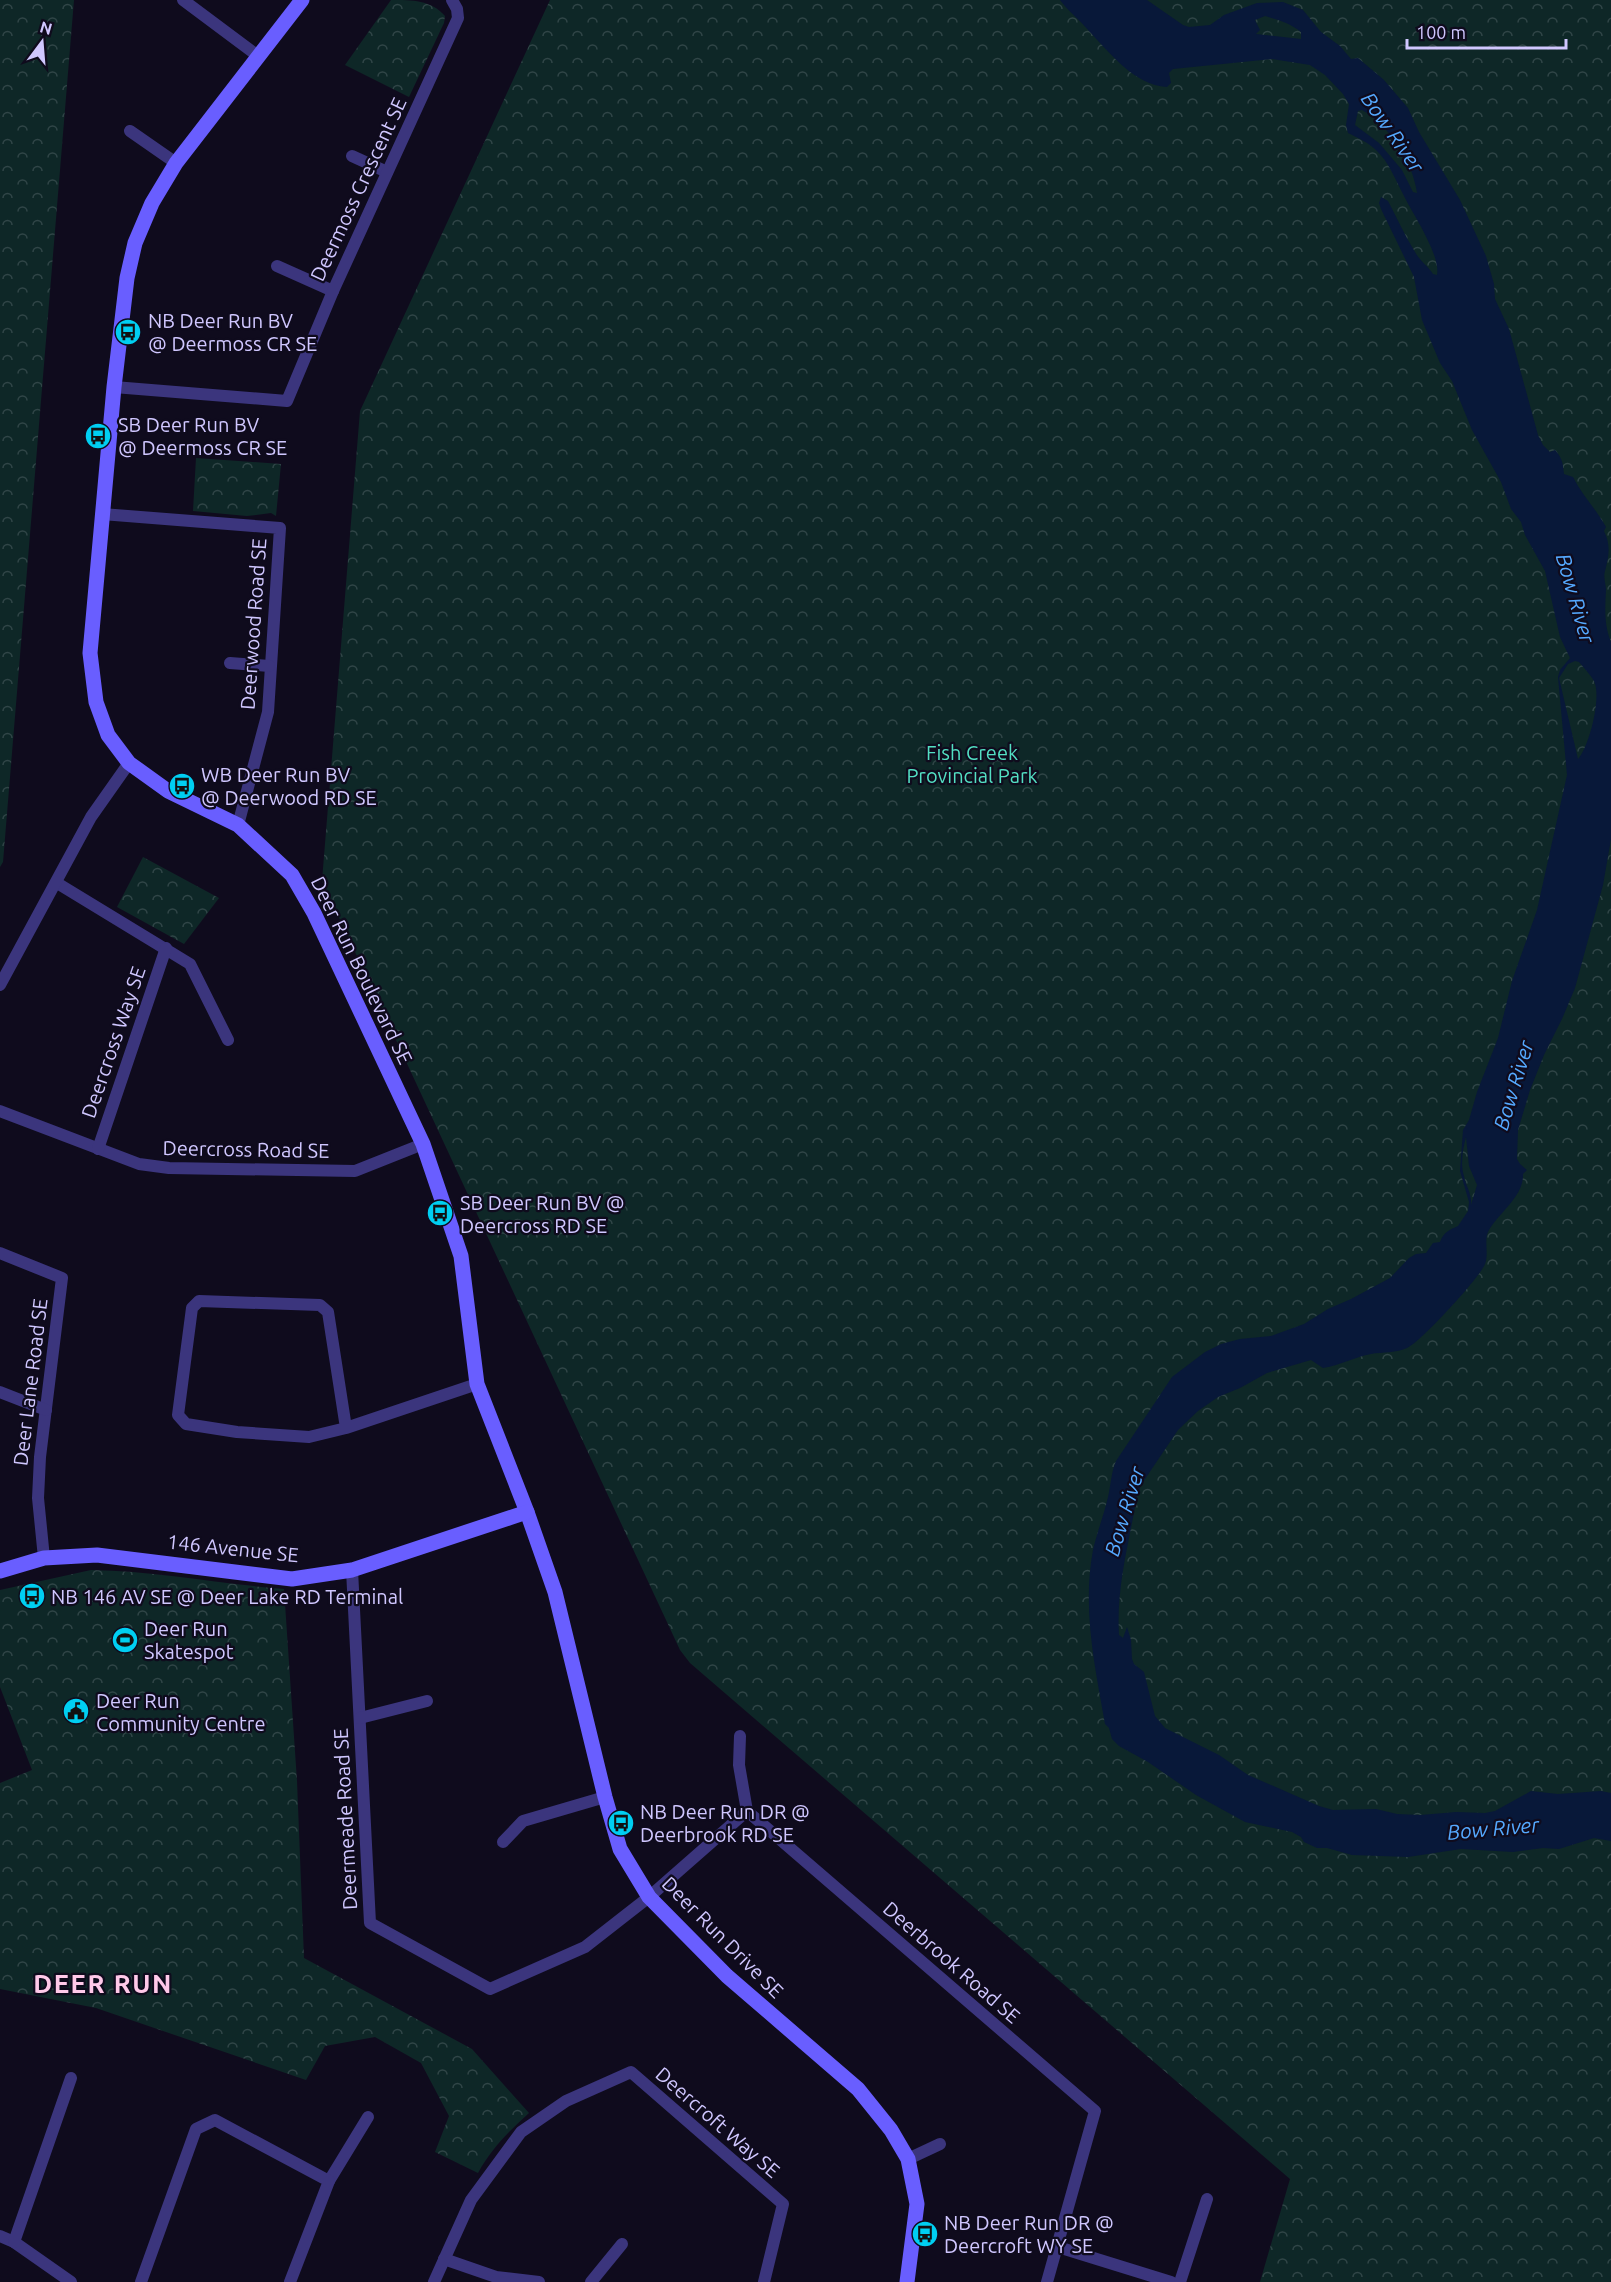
<svg xmlns="http://www.w3.org/2000/svg" width="1611" height="2282" font-family="Ubuntu,sans-serif">
<defs>
<pattern id="park-crowns" width="20" height="18" patternUnits="userSpaceOnUse" patternTransform="scale(1.5)"><rect width="20" height="18" fill="#0e2727"/><path d="M2 6a3 3 0 1 1 6 0M12 15a3 3 0 1 1 6 0" fill="none" stroke="#304547"/></pattern>
</defs>
<rect width="100%" height="100%" fill="#0f0b1d"/>
<g fill="url(#park-crowns)">
<path d="M0,0H74L3,862L0,867Z"/>
<path d="M391,0C412,0 431,0 445,16L444,23L409,97L345,65Z"/>
<path d="M550,0H1611V2282H1260L1290,2179L690,1663L680,1650L322,881L360,411Z"/>
<path d="M196,458L281,464L276,516L271,513L247,516L193,511Z"/>
<path d="M143,857L219,898L184,944L117,907Z"/>
<path d="M91,1570C156,1571 220,1584 284,1589L297,1781L304,1958L472,2049L529,2113C509,2131 491,2149 478,2173L435,2152L449,2116L421,2063L375,2037L325,2046L306,2080L96,2008L0,1989V1783L32,1770L0,1687V1590Z"/>
</g>
<path fill="#081839" fill-rule="evenodd" d="M1060,0H1147L1183,25L1189,27L1210,25L1224,15L1257,3L1283,2L1303,10L1321,32L1340,46L1351,59L1358,58L1384,80L1408,108L1419,132L1460,200L1486,256L1494,284L1495,299L1509,329L1538,435L1543,445L1550,452L1555,450C1563,459 1563,465 1564,474L1573,477C1582,495 1596,509 1606,527L1604,531C1611,545 1609,556 1605,571C1603,577 1606,584 1606,590C1605,608 1604,625 1611,642V839L1603,885L1575,988L1562,1019L1544,1055L1530,1090L1518,1130L1517,1159L1520,1164L1527,1170L1523,1174C1524,1197 1498,1213 1488,1232C1484,1241 1489,1254 1485,1264C1481,1276 1420,1343 1407,1348C1397,1353 1382,1352 1371,1354C1355,1357 1341,1365 1323,1368L1311,1360L1267,1373L1240,1388L1218,1397L1198,1411L1178,1430L1141,1485L1137,1496C1129,1543 1116,1587 1119,1635L1123,1638L1127,1627L1131,1640L1132,1659L1134,1664L1144,1672L1155,1716L1165,1728L1219,1755L1248,1775L1319,1806L1333,1810L1376,1809L1397,1814L1420,1815L1456,1812L1485,1813L1495,1811L1531,1791L1558,1794L1601,1791L1611,1793V1841L1594,1838L1559,1849L1543,1848L1513,1852L1461,1849L1408,1857L1352,1855L1327,1848H1317L1304,1842L1301,1837L1292,1832L1245,1822L1196,1795L1148,1762L1119,1746L1112,1739L1109,1728L1105,1724C1095,1667 1082,1609 1093,1550C1097,1532 1104,1515 1108,1497C1111,1484 1111,1473 1116,1461L1172,1377L1205,1352L1221,1344L1240,1339L1271,1336L1304,1324L1328,1309L1351,1299L1390,1278L1409,1258L1416,1254L1426,1253L1433,1243L1440,1242C1444,1232 1449,1230 1458,1226L1468,1211L1469,1202L1460,1171L1463,1130L1469,1120L1477,1092L1498,1038L1512,981L1537,910L1567,775L1558,677L1560,670L1570,658L1560,637L1545,571L1525,535L1521,522L1511,509L1501,482L1472,430L1452,381L1440,363L1422,320L1414,277L1381,209L1379,203L1381,197L1388,201C1397,218 1405,236 1415,252C1419,260 1428,266 1433,274L1437,275C1441,255 1412,213 1403,194C1395,179 1389,162 1376,150C1368,142 1358,138 1348,133L1346,125L1349,104L1343,94L1325,75L1310,65L1272,59L1173,69L1169,73L1171,83L1167,87C1134,85 1110,53 1089,31C1080,20 1068,11 1060,0ZM1265,16C1278,20 1290,23 1301,32V39L1256,34L1260,30L1255,20ZM1362,110C1389,125 1413,162 1417,193L1413,192L1402,170L1379,143L1355,125L1358,111ZM1575,661L1579,662C1584,668 1590,674 1594,681C1602,697 1589,747 1578,759L1559,678L1568,664ZM1466,1137L1469,1166L1477,1185L1471,1205C1472,1194 1466,1186 1464,1176C1460,1164 1463,1148 1466,1137Z"/>
<g fill="none" stroke-linecap="round" stroke-linejoin="round">
<g stroke="#3b357d" stroke-width="12">
<path d="M183,0L258,56"/>
<path d="M130,131L176,163"/>
<path d="M352,156L387,172"/>
<path d="M277,266L333,291"/>
<path d="M114,387L287,401L333,291L458,18L457,9L452,0"/>
<path d="M102,514L280,528L268,712L238,825"/>
<path d="M230,663L269,666"/>
<path d="M57,883L190,964L228,1040"/>
<path d="M0,985L91,817L129,763"/>
<path d="M0,1111L139,1164L169,1168L355,1171L423,1144"/>
<path d="M98,1149L166,948"/>
<path d="M0,1253L62,1278L40,1457L38,1498L44,1558"/>
<path d="M0,1392L46,1410"/>
<path d="M346,1428L328,1312L320,1305L199,1301L192,1308L178,1415L186,1424L237,1432L309,1437L346,1428L477,1384"/>
<path d="M352,1570L370,1923L490,1989L585,1947L649,1897L747,1811L1095,2111L1047,2282"/>
<path d="M360,1718L427,1701"/>
<path d="M740,1736L739,1765L747,1811"/>
<path d="M503,1842L523,1821L605,1797"/>
<path d="M908,2159L940,2144"/>
<path d="M329,2181L368,2117"/>
<path d="M0,2236L14,2242L71,2282"/>
<path d="M14,2242L71,2078"/>
<path d="M1058,2247L1171,2282"/>
<path d="M444,2259L496,2277L539,2282"/>
<path d="M141,2282L196,2129L215,2120L329,2181L290,2282"/>
<path d="M434,2282L471,2200L521,2132L566,2101L631,2072L783,2204L764,2282"/>
<path d="M591,2282L622,2244"/>
<path d="M1180,2282L1207,2199"/>
</g>
<g stroke="#695eff" stroke-width="15">
<path d="M302,0L176,163L152,203L135,243L127,278L114,387L90,653L96,702L108,735L129,763L168,791L238,825L292,875L314,913L423,1144L461,1256L477,1384L527,1512L555,1592L605,1797L620,1849L649,1897L727,1976L858,2089L891,2130L908,2159L917,2204L907,2282"/>
<path d="M0,1571L44,1558L97,1555L292,1579L352,1570L527,1512"/>
</g>
</g>
<defs>
<symbol id="bus-disc" viewBox="-11 -11 22 22"><circle r="9.5" fill="#00cff2" stroke="#0f0b1d"/><path d="M-5-6H5V4H4V6H2V4H-2V6H-4V4H-5ZM-3.5-4V0h7V-4ZM-3.5 1.2v1.5H-2V1.2ZM2 1.2v1.5H3.5V1.2Z" fill="#111"/></symbol>
<symbol id="stadium-disc" viewBox="-11 -11 22 22"><circle r="9.5" fill="#00cff2" stroke="#0f0b1d"/><path d="M0-5a6.5 5 0 1 0 0 10a6.5 5 0 1 0 0-10ZM-3.5-1.8h7v3.6h-7Z" fill="#111"/></symbol>
<symbol id="civic-disc" viewBox="-11 -11 22 22"><circle r="9.5" fill="#00cff2" stroke="#0f0b1d"/><path d="M-.6-6.5H3V-4.5H.6V-3L4-1V1h2V6H-6V1h2V-1L-.6-3ZM-1.2 2.5V6h2.4V2.5Z" fill="#111"/></symbol>
</defs>
<g fill-rule="evenodd">
<use href="#bus-disc" x="113" y="317" width="30" height="30"/>
<use href="#bus-disc" x="83" y="421" width="30" height="30"/>
<use href="#bus-disc" x="167" y="771" width="30" height="30"/>
<use href="#bus-disc" x="425" y="1198" width="30" height="30"/>
<use href="#bus-disc" x="17" y="1581" width="30" height="30"/>
<use href="#stadium-disc" x="110" y="1625" width="30" height="30"/>
<use href="#civic-disc" x="61" y="1696" width="30" height="30"/>
<use href="#bus-disc" x="606" y="1808" width="30" height="30"/>
<use href="#bus-disc" x="910" y="2219" width="30" height="30"/>
</g>
<g text-anchor="middle" dominant-baseline="central" stroke-width="4.5" stroke-linejoin="round" paint-order="stroke">
<g font-size="20" fill="#d0c7ff" stroke="#0f0b1d">
<text transform="translate(358 189) rotate(-65)">Deermoss Crescent SE</text>
<text transform="translate(253 624) rotate(-86)">Deerwood Road SE</text>
<text transform="translate(362 970) rotate(64)">Deer Run Boulevard SE</text>
<text transform="translate(113 1042) rotate(-71)">Deercross Way SE</text>
<text transform="translate(246 1149) rotate(1)">Deercross Road SE</text>
<text transform="translate(30 1382) rotate(-83)">Deer Lane Road SE</text>
<text transform="translate(233 1548) rotate(6)">146 Avenue SE</text>
<text transform="translate(345 1819) rotate(-93)">Deermeade Road SE</text>
<text transform="translate(723 1937) rotate(45)">Deer Run Drive SE</text>
<text transform="translate(952 1962) rotate(41)">Deerbrook Road SE</text>
<text transform="translate(718 2122) rotate(41)">Deercroft Way SE</text>
</g>
<g font-size="20" fill="#d0c7ff" stroke="#0f0b1d" text-anchor="start">
<text x="148" y="320">NB Deer Run BV<tspan x="148" dy="23">@ Deermoss CR SE</tspan></text>
<text x="118" y="424">SB Deer Run BV<tspan x="118" dy="23">@ Deermoss CR SE</tspan></text>
<text x="201" y="774">WB Deer Run BV<tspan x="201" dy="23">@ Deerwood RD SE</tspan></text>
<text x="460" y="1202">SB Deer Run BV @<tspan x="460" dy="23">Deercross RD SE</tspan></text>
<text x="51" y="1596">NB 146 AV SE @ Deer Lake RD Terminal</text>
<text x="144" y="1628">Deer Run<tspan x="144" dy="23">Skatespot</tspan></text>
<text x="96" y="1700">Deer Run<tspan x="96" dy="23">Community Centre</tspan></text>
<text x="640" y="1811">NB Deer Run DR @<tspan x="640" dy="23">Deerbrook RD SE</tspan></text>
<text x="944" y="2222">NB Deer Run DR @<tspan x="944" dy="23">Deercroft WY SE</tspan></text>
</g>
<g font-size="20" fill="#53dfc3" stroke="#0f0b1d">
<text x="972" y="752">Fish Creek<tspan x="972" dy="23">Provincial Park</tspan></text>
</g>
<g font-size="21" font-style="italic" fill="#55a9ff" stroke="#0f0b1d">
<text transform="translate(1393 132) rotate(55)">Bow River</text>
<text transform="translate(1576 598) rotate(74)">Bow River</text>
<text transform="translate(1513 1085) rotate(-73)">Bow River</text>
<text transform="translate(1124 1511) rotate(-73)">Bow River</text>
<text transform="translate(1493 1828) rotate(-5)">Bow River</text>
</g>
<g font-size="26" font-weight="bold" letter-spacing="1.5" fill="#ffc9e9" stroke="#0f0b1d">
<text x="103" y="1983">DEER RUN</text>
</g>
</g>
<g transform="translate(42 42) rotate(16)" stroke="#0f0b1d" stroke-width="4.5" paint-order="stroke">
<path d="M0-4.5L10 22L0 15L-10 22Z" fill="#d0c7ff"/>
<text y="-9" font-size="16" font-weight="bold" text-anchor="middle" fill="#d0c7ff">N</text>
</g>
<path d="M1407 39v9h159v-9" fill="none" stroke="#d0c7ff" stroke-width="3"/>
<text x="1416" y="39" font-size="18" fill="#d0c7ff" stroke="#0f0b1d" stroke-width="4.5" paint-order="stroke">100 m</text>
</svg>
